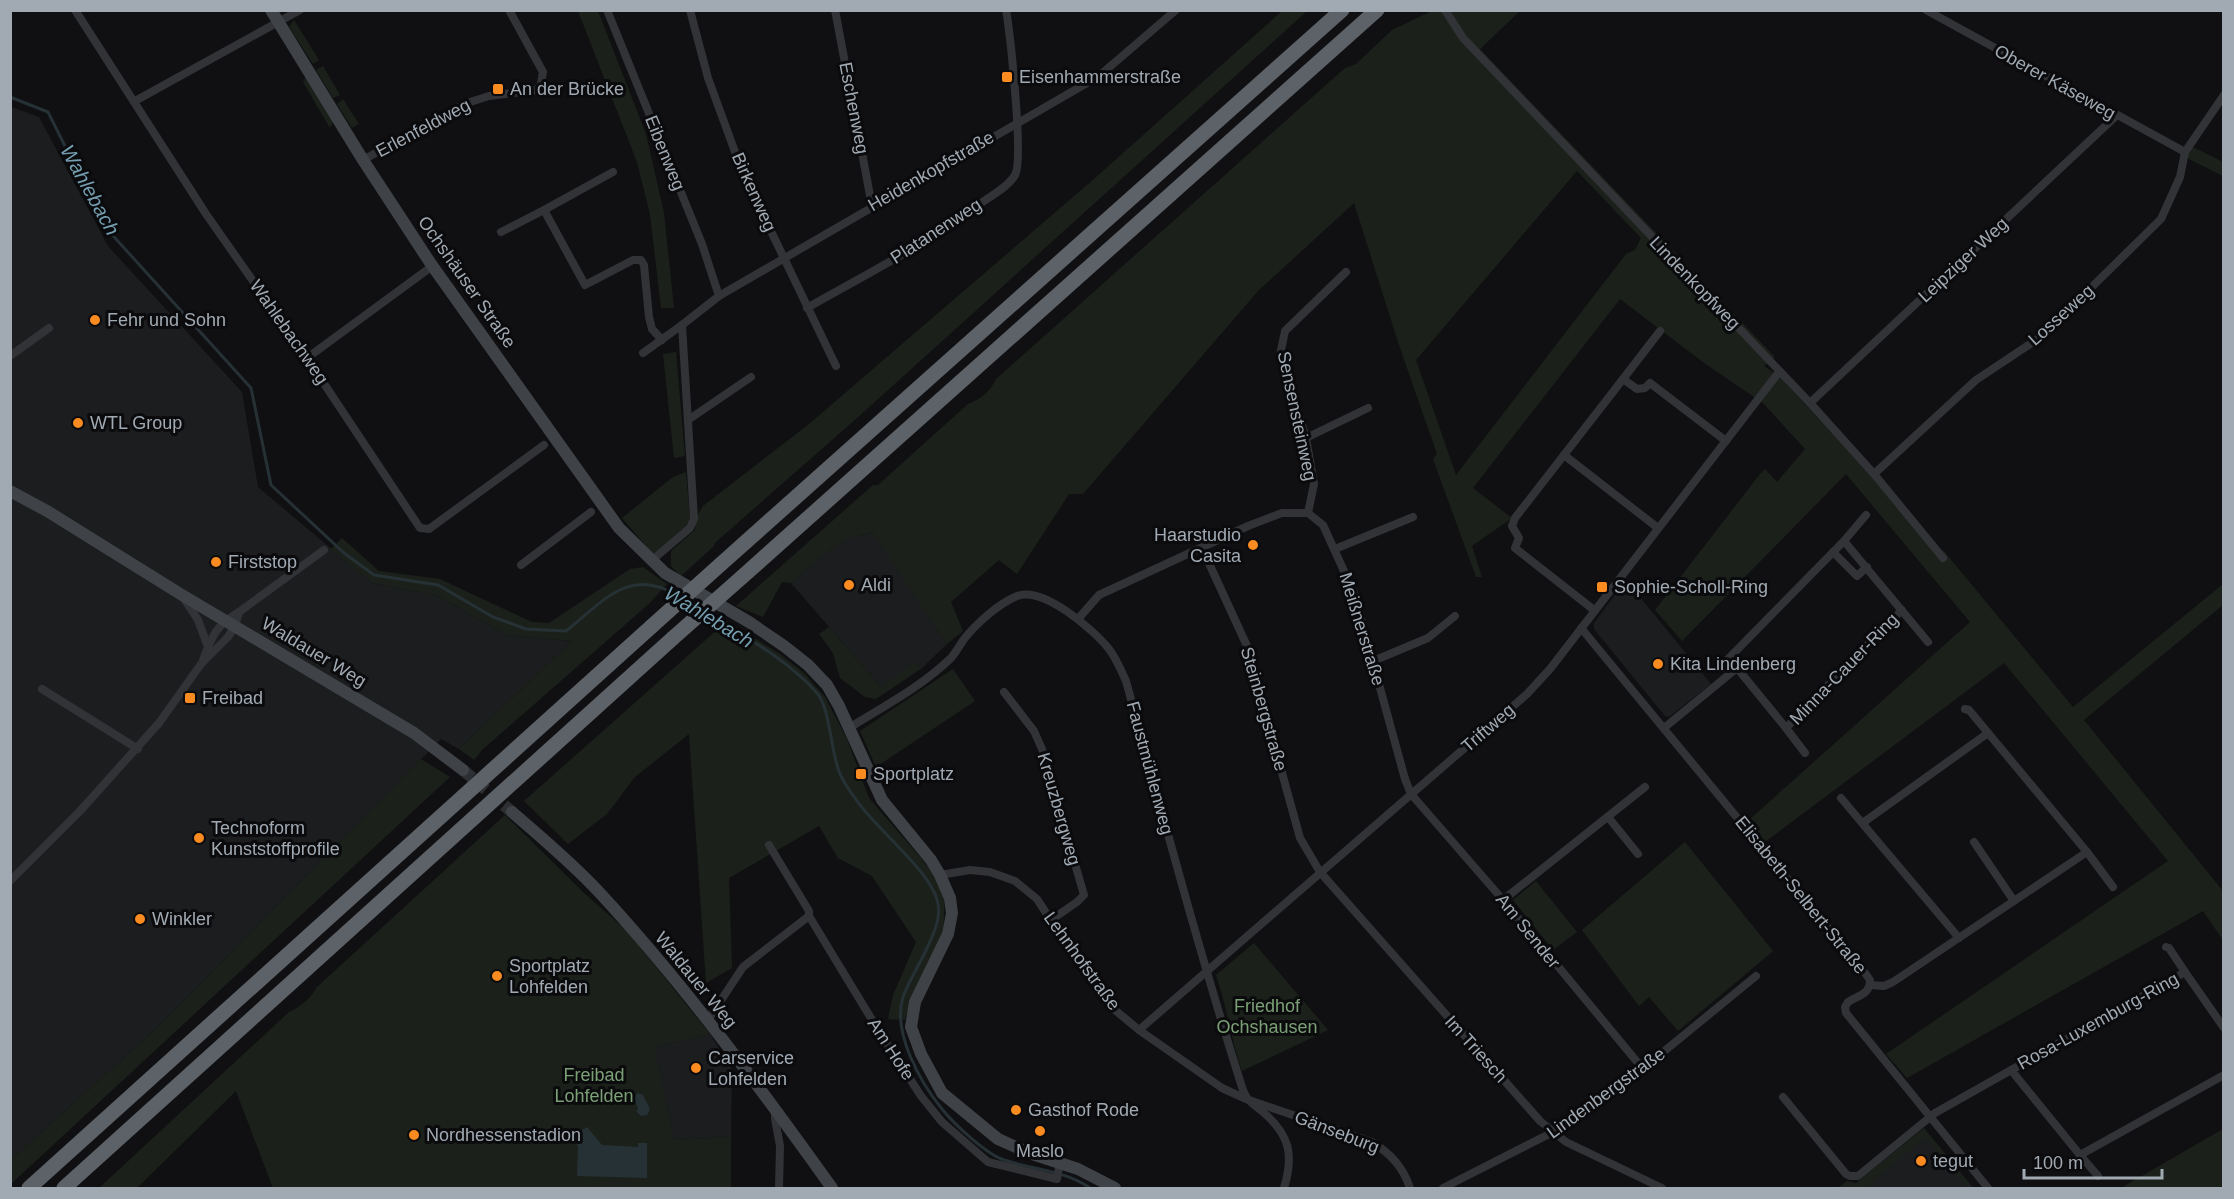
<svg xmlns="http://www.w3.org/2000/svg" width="2234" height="1199" font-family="Arial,sans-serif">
<rect width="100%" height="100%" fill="#101012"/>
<g fill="#1c1d1f">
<path d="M11,107L39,117L108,246L242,392L258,487L372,583L436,595L507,635L572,641L459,749L441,739L159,1026L11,1160Z"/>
<path d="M874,532L947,644L922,668L914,663L882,688L791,583L817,559L846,539Z"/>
<path d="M1626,580L1711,684L1669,717L1665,716L1594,629V623Z"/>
<path d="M710,1034L732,1069L731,1137L674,1140L653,1047Z"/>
<path d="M1926,1136L1967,1186L1970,1184L1974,1188H1869L1866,1185Z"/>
</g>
<g fill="#1b211a" fill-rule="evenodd">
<path d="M578,11H598L646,134L664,213L674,308H661L650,214L637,162Z"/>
<path d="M1282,11H1307L857,418L716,542L713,547L681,576L671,566V551L695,530L697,516L703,506L809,424L1094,179Z"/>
<path d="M1432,11H1520L1480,49L1775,357L1764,366L1780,377L1869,474L1937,556L1943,550L2073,707L2223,584V605L2084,720L2223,891V940L2203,911L1907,1078L1886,1054L2168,861L2004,663L1765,842L1748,821L1970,622L1846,474L1682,641L1655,610L1760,474L1765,469L1777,482L1805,449L1763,403L1704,363L1620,299L1473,488L1512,518L1472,546L1482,577H1476L1433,459L1437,454L1399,345L1354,203L1258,291L1083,494H1069L1017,574L999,560L951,602L963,631L947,644L873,532L846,539L819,558L791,583L782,582L763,617L736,606L873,485H878L968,404C981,399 990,392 996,379L1345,68L1356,64L1392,30ZM1577,171L1641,238L1635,250L1626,254L1456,475L1416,360Z"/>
<path d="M294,20L319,60L313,64L289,27Z"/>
<path d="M323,66L340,95L333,98L316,70Z"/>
<path d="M306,77L333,122L330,128L303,82Z"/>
<path d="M343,99L359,124L352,128L337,104Z"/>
<path d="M2189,145L2223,162V176L2185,157Z"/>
<path d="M676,352L685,456L674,458L663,354Z"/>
<path d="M686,472L690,519L688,527L653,554L622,518L673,477Z"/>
<path d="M342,538L379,571L440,579L532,622L549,623L630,569L643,567L667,584L651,602L483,749L474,760L459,749L572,641L507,635L436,595L372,583L331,549Z"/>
<path d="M727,621L780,654L804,673L825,697L847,739L869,798L920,857L935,876L945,896L943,937L911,1000L905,1020L888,1019L893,995L916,942L872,876L838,858L819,826L729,878L732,968L706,983L689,734L635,777L607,814L568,844L524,801Z"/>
<path d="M829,627L881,687L914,663L922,668L876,699L865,697L840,678L833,653L819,634Z"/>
<path d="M953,669L975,701L876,767L860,731Z"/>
<path d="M421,759L450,777L11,1184V1160L159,1026Z"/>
<path d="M505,815L584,893L627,931L710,1034L654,1047L674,1140L731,1137V1188H273L236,1091L137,1188H99L289,1012C302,1006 310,999 317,987Z"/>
<path d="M1685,842L1773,951L1678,1031L1649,997L1639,1006L1582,930Z"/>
<path d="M1536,881L1577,932L1553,950L1513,900Z"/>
<path d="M1254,943L1328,1030L1242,1071C1231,1039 1227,1007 1216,975Z"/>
<path d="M1924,1128L1970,1184L1967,1187L1926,1137L1867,1185L1869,1188H1838L1847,1181L1856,1183Z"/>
<path d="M2223,1129V1188H2121Z"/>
</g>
<g fill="#263136">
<path d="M638,1093L643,1095L650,1109L647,1115L641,1116L636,1111L638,1109L634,1097Z"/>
<path d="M587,1127L602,1145L638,1147V1143H647V1178L577,1176L578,1147L573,1136Z"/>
</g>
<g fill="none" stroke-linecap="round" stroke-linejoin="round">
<g stroke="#263136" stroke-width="3">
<path d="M10,97L48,112L106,228L251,388L271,485L344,553L374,575L438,585L493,617L526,629L566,631C602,603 629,565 678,596"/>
<path d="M686,601L699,608"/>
<path d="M707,613C745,637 787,659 817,693C830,708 831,752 839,771C842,780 849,790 855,798C874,828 933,872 938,904C941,919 933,935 927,948C920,964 909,980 903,997C892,1032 920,1082 942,1109C954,1124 986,1154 1004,1160C1034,1170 1064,1170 1090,1188"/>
</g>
<path stroke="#2d2f32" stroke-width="12" stroke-dasharray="12 6" stroke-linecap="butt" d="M463,770L512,812"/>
<g stroke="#313337" stroke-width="8">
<path d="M75,10L206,214L307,358L420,528L429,529L544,445"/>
<path d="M607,10L702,244L719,296"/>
<path d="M690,10L708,78L742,171L836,366"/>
<path d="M835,10L872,206"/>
<path d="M1445,10L1463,38L1810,403L1874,474L1943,558"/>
<path d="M1926,10L2185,152"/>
<path d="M135,101L300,10"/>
<path d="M363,160L464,104L489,96L537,90L541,84L543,72L509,10"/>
<path d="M613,172L544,210L585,285L633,260H641L644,265L649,317L652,329L662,340"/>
<path d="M501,232L544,210"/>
<path d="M807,308C867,274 928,243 984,201C994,194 1009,186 1015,175C1024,160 1010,33 1006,10"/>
<path d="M643,353L682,325"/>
<path d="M10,356L49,328"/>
<path d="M307,358L427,270"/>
<path d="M1623,379L1660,331"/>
<path d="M1810,403L2116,116"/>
<path d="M688,420L751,377"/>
<path d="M1306,438L1368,408"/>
<path d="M1564,455L1658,528"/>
<path d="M1874,474L1976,380L2042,336L2161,219L2180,177L2185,152L2224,95"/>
<path d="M1308,513L1314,484L1306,438L1280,355L1285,331L1346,272"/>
<path d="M1844,541L1866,515"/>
<path d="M1202,548L1247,646L1300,838L1320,872L1540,1121L1566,1142L1662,1188"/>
<path d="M1335,549L1413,517"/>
<path d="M1833,552L1857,576L1867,567"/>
<path d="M651,561L690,528L694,519L682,325L719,296L1099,76L1176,10"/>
<path d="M521,565L591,512"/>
<path d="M183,597L198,620L208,647"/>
<path d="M1594,610L1515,548L1519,538L1512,526L1515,518L1623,379L1637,389L1645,388L1650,383L1726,441"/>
<path d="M1078,619L1099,595L1248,526L1282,513H1308L1323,525L1354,593L1405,779L1411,794L1503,900L1643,1069"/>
<path d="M1581,628L1865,973L1870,980C1870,995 1858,995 1848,1002L1845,1007L1846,1013L1988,1188"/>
<path d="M203,660C212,636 216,625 239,612L324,550"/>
<path d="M1373,661L1428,638L1455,616"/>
<path d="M1737,668L1786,728L1902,610"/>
<path d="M42,689L138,749"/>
<path d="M1004,692L1034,731L1042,749L1084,895L1077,902L1051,920"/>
<path d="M1965,709L1969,710L2087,852"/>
<path d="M849,728C884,706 921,687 951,658C956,652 960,645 964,639C977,623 998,604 1017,596C1043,586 1093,629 1109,649C1116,658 1121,670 1126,681C1163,816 1199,951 1241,1084C1246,1101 1250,1101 1263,1112C1290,1135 1294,1155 1284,1188"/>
<path d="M1664,728L1737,668L1728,659L1844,541L1928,642"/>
<path d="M1786,728L1805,753"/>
<path d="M1841,798L1959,938"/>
<path d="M1608,817L1638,854"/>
<path d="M1864,822L1988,733"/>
<path d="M1974,842L2014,901"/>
<path d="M769,845L809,911V916L880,1033L921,1096L942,1122L988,1162L1057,1179L1060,1162"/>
<path d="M940,875L970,870L990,872L1015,881L1037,899L1063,939L1115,1010L1139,1030L1222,1088L1246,1099L1372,1142C1391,1154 1403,1167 1410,1188"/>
<path d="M10,881L80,811L159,723L201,664L228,637L235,626L239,612"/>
<path d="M1503,900L1645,787"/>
<path d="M2166,947L2169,948L2185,972"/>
<path d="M1870,985L1884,986L1893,982L2087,852L2113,887"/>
<path d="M708,1020L743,967L809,916"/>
<path d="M1139,1030L1527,694L1550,669L1779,372"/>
<path d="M2011,1070L2080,1155L2224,1075"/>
<path d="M1783,1097L1846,1174L1850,1176H1858L1935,1113L2185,972L2224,1028"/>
<path d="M775,1111V1119L780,1146L779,1188"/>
<path d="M2080,1155L2098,1176"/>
<path d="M1443,1188L1569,1124L1629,1080L1756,976"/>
</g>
<g stroke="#3f4247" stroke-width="12">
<path d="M271,10L363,160L431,264L619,528L665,573L749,622L784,646L808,665L827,685L839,706L882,800L931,860L940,875L950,898L952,913L948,934L915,1002L911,1027L921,1054L942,1093L998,1139L1029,1153L1078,1169L1115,1188"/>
<path d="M10,491L47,511L182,595L414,733L463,770"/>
<path d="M512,812C542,838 572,863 599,892C684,984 759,1086 832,1188"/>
</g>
<g stroke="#5d6268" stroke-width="15">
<path d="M721,564L1342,10"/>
<path d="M742,577L1377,10"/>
<path d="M29,1188L652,626"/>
<path d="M64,1188L673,638"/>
</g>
<g stroke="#5d6268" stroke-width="15">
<path d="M652,626L721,564"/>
<path d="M673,638L742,577"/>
</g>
</g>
<g fill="#fa8b20" stroke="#0b0b0d" stroke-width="2">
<rect x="1001" y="71" width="12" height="12" rx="3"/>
<rect x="492" y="83" width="12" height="12" rx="3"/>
<circle cx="95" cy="320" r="6"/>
<circle cx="78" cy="423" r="6"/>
<circle cx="1253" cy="545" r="6"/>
<circle cx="216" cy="562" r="6"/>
<circle cx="849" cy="585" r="6"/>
<rect x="1596" y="581" width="12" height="12" rx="3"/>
<circle cx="1658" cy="664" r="6"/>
<rect x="184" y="692" width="12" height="12" rx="3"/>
<rect x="855" y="768" width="12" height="12" rx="3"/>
<circle cx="199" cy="838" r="6"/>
<circle cx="140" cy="919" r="6"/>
<circle cx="497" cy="976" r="6"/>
<circle cx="696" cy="1068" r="6"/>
<circle cx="1016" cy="1110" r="6"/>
<circle cx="1040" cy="1131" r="6"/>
<circle cx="414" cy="1135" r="6"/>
<circle cx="1921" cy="1161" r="6"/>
</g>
<g text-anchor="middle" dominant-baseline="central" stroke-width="6" stroke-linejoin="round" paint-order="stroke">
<g font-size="18" fill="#a1aab3" stroke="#0b0b0d" text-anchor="start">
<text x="1019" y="77">Eisenhammerstraße</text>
<text x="510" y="89">An der Brücke</text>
<text x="107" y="320">Fehr und Sohn</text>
<text x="90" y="423">WTL Group</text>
<text x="1241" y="535" text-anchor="end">Haarstudio<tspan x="1241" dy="21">Casita</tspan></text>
<text x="228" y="562">Firststop</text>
<text x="861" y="585">Aldi</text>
<text x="1614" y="587">Sophie-Scholl-Ring</text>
<text x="1670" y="664">Kita Lindenberg</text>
<text x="202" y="698">Freibad</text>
<text x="873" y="774">Sportplatz</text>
<text x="211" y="828">Technoform<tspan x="211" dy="21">Kunststoffprofile</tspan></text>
<text x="152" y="919">Winkler</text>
<text x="509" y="966">Sportplatz<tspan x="509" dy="21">Lohfelden</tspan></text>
<text x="708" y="1058">Carservice<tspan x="708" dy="21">Lohfelden</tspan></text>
<text x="1028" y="1110">Gasthof Rode</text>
<text x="426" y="1135">Nordhessenstadion</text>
<text x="1040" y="1151" text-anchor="middle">Maslo</text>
<text x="1933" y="1161">tegut</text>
</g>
<g font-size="18" fill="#a1aab3" stroke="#0b0b0d">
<text transform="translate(2055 82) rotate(29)">Oberer Käseweg</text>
<text transform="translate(854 108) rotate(79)">Eschenweg</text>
<text transform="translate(423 128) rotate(-28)">Erlenfeldweg</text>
<text transform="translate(665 153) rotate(68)">Eibenweg</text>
<text transform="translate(931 171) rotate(-30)">Heidenkopfstraße</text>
<text transform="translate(754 192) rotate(66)">Birkenweg</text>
<text transform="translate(936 231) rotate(-33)">Platanenweg</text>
<text transform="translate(1963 260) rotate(-43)">Leipziger Weg</text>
<text transform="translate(467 282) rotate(55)">Ochshäuser Straße</text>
<text transform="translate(1695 283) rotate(46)">Lindenkopfweg</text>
<text transform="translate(2061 315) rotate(-42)">Losseweg</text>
<text transform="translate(289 332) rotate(55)">Wahlebachweg</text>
<text transform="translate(1297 416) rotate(78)">Sensensteinweg</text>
<text transform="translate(1362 629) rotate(73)">Meißnerstraße</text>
<text transform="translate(314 652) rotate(31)">Waldauer Weg</text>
<text transform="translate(1844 669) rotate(-46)">Minna-Cauer-Ring</text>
<text transform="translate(1264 709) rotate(74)">Steinbergstraße</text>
<text transform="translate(1488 728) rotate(-41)">Triftweg</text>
<text transform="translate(1150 768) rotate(75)">Faustmühlenweg</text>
<text transform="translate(1059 809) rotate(74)">Kreuzbergweg</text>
<text transform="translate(1801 895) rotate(51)">Elisabeth-Selbert-Straße</text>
<text transform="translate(1528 931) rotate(51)">Am Sender</text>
<text transform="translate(1082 961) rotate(54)">Lehnhofstraße</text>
<text transform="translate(696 980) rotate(51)">Waldauer Weg</text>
<text transform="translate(2098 1021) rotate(-29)">Rosa-Luxemburg-Ring</text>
<text transform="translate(891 1049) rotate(57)">Am Hofe</text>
<text transform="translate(1476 1049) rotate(48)">Im Triesch</text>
<text transform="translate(1606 1093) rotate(-36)">Lindenbergstraße</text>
<text transform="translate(1337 1132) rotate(21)">Gänseburg</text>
</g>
<g font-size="18" fill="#7ba076" stroke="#0b0b0d">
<text x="1267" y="1006">Friedhof<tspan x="1267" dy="21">Ochshausen</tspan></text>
<text x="594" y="1075">Freibad<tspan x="594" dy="21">Lohfelden</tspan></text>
</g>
<g font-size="20" font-style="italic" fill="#759fb1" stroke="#0b0b0d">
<text transform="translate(90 190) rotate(61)">Wahlebach</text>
<text transform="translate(709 617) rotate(31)">Wahlebach</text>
</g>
</g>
<rect width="2234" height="1199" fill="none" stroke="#a1aab3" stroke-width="24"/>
<path d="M2024 1169v9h138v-9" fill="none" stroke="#a1aab3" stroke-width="3"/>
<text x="2033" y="1169" font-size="18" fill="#a1aab3" stroke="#0b0b0d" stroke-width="4.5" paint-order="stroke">100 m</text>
</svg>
